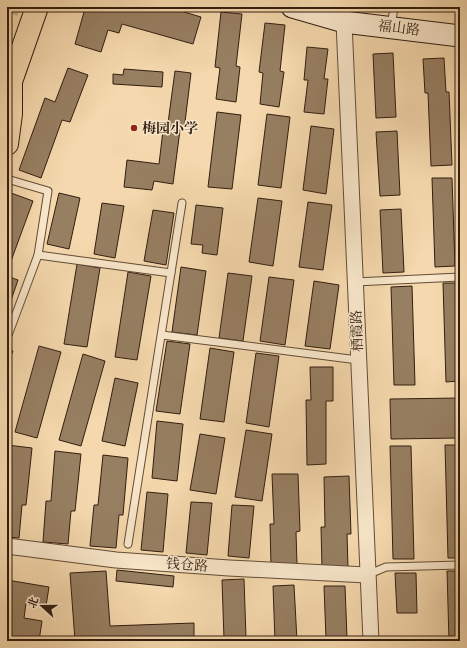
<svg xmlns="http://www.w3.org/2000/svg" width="467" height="648" font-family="'IM FELL Great Primer','Noto Serif SC',serif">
<rect width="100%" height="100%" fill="#f5d8ad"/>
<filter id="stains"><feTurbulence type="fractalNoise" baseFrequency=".005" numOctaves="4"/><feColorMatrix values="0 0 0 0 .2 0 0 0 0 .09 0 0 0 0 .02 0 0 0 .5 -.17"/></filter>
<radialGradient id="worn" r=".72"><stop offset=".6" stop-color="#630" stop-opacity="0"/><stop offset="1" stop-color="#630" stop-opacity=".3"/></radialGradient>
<g fill="#977f62" stroke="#321e10">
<path d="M96,7H167L201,17L193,44L122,24L119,33L108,30L101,52L75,44L84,12Z"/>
<path d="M221,12L242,14L236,66L240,67L236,102L216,99L220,68L215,67Z"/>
<path d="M265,23L285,25L280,71L284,72L279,107L260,104L263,73L259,72Z"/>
<path d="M307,47L328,49L324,79H328L324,114L304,112L308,80H304Z"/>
<path d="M393,53L396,117L376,118L373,54Z"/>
<path d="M444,58L446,92H449L452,165L431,166L428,93H425L423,59Z"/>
<path d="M68,68L88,75L70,122L62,120L41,178L19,170L45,98L55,102Z"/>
<path d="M124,69L163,72L162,87L113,84V74L123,75Z"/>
<path d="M175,71L191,73L184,130H180L173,184L154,181L152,190L124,187L127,160L159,164L164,122L168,123Z"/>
<path d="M217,112L241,115L232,189L208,187Z"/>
<path d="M267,114L290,117L281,188L258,185Z"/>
<path d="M311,126L334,129L326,194L303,190Z"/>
<path d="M397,131L400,195L380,196L376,132Z"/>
<path d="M432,178H452L455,266L435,267Z"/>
<path d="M11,193L33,201L7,272V204Z"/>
<path d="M59,193L80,198L69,249L47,244Z"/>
<path d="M258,198L282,201L273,266L249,262Z"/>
<path d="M308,202L332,205L323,270L299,267Z"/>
<path d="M102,203L124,206L115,258L94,254Z"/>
<path d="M196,205L223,208L217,255L202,253L203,245L191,244Z"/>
<path d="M401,209L404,272L383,273L380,210Z"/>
<path d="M153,210L174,213L166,265L144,261Z"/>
<path d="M77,264L100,268L87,347L64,344Z"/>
<path d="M181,267L206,271L197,335L172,332Z"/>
<path d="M128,272L151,276L137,360L115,357Z"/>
<path d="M228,273L252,276L243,341L219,338Z"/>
<path d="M7,276L18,280L7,312Z"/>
<path d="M269,277L294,280L285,345L260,341Z"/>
<path d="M314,281L339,285L330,349L305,346Z"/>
<path d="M443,283H460V381L446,382Z"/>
<path d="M412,286L415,385H394L391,287Z"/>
<path d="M167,341L190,344L180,414L156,411Z"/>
<path d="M39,346L61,352L37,438L15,432Z"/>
<path d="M210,348L234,352L224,422L200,419Z"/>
<path d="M7,349L13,351L7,366Z"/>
<path d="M256,353L279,356L269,427L246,423Z"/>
<path d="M83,354L105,361L81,446L59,440Z"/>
<path d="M310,367H333V401H326V464L307,465L306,400H311Z"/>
<path d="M115,378L138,383L125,446L102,441Z"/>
<path d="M7,391L11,392L7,405Z"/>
<path d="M460,398V438L391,439L390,399Z"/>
<path d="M157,421L183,424L177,481L152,478Z"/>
<path d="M246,430L272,434L262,501L235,497Z"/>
<path d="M200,434L225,438L216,494L190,490Z"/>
<path d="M7,445L32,448L26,505H22L19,538L7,537Z"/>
<path d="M445,445H460V558H448Z"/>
<path d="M390,446H411L414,559H393Z"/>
<path d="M55,451L81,454L75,511H71L68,544L43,542L46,501H51Z"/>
<path d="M103,455L128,458L123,515H119L116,548L90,546L94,505H98Z"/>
<path d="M272,474H298L300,531L296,532L297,565L271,566L270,524H274Z"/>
<path d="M349,476L351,534H347L348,567L322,568L321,527H325L324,477Z"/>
<path d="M147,492L168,494L163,552L141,550Z"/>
<path d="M191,502L212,503L207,555L186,553Z"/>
<path d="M232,505L254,506L249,558L228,556Z"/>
<path d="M117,570L174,576L173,587L116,581Z"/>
<path d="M106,571L110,626L194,623V641H75L70,573Z"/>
<path d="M447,571H460V641H449Z"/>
<path d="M395,573H416L417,613H397Z"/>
<path d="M244,579L246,638L224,639L222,580Z"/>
<path d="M7,580L49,587L46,606L26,603L24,618L42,621L39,641L7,636Z"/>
<path d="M294,585L297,641H275L273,586Z"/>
<path d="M324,586H345L347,638L326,639Z"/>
</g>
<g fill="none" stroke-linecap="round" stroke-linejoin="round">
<path stroke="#ceb38e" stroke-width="22" stroke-dasharray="22 11" stroke-linecap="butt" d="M7,12L9,7"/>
<defs>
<g id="lane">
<path d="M391,27L394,7"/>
<path d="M7,179L48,191L38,255L7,338"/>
<path d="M38,255L171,273"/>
<path d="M355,282L460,277"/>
<path d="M162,335L358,360"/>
<path d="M128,544L182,203"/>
<path d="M367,575L386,567L460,565"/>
</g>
<g id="street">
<path d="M344,22L371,641"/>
<path d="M7,546L116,560L229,568L367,575"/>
</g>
<path id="secondary" d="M292,7L344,22L460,36"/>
<g id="primary">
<path d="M7,93L37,7"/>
<path d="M7,144L11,114V84"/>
</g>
</defs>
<use href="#lane" stroke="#634c37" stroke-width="9"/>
<use href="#street" stroke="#634c37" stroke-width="17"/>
<use href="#secondary" stroke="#321e10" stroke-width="23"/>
<use href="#primary" stroke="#321e10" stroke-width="24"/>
<use href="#lane" stroke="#f8e6ca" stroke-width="7"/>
<use href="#street" stroke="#f8e6ca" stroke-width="15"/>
<use href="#secondary" stroke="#f8e6ca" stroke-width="21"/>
<use href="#primary" stroke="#f5d8ad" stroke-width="22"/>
</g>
<circle fill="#8f2418" stroke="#f8e6ca" stroke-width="1.5" cx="134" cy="128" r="4"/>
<g text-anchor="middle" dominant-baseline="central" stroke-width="3" stroke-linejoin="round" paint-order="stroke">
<g font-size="14" fill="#321e10" stroke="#f8e6ca">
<text transform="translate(399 28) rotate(7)">福山路</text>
<text transform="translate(357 331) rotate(-92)">栖霞路</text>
<text transform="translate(187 565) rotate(4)">钱仓路</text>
</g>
<g font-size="14" font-weight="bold" fill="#321e10" stroke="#f8e6ca" text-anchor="start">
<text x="142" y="128">梅园小学</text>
</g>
</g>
<rect width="467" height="648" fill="none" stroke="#f5d8ad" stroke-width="24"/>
<rect x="8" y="8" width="451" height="632" fill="none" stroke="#321e10" stroke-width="2"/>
<rect x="12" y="12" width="443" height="624" fill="none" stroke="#321e10"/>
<g transform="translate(42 606) rotate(291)" stroke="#f8e6ca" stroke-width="3" paint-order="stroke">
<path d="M0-3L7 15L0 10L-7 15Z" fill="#321e10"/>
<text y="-6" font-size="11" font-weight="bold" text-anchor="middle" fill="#321e10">北</text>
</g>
<rect width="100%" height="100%" filter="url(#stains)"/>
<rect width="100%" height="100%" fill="url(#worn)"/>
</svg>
